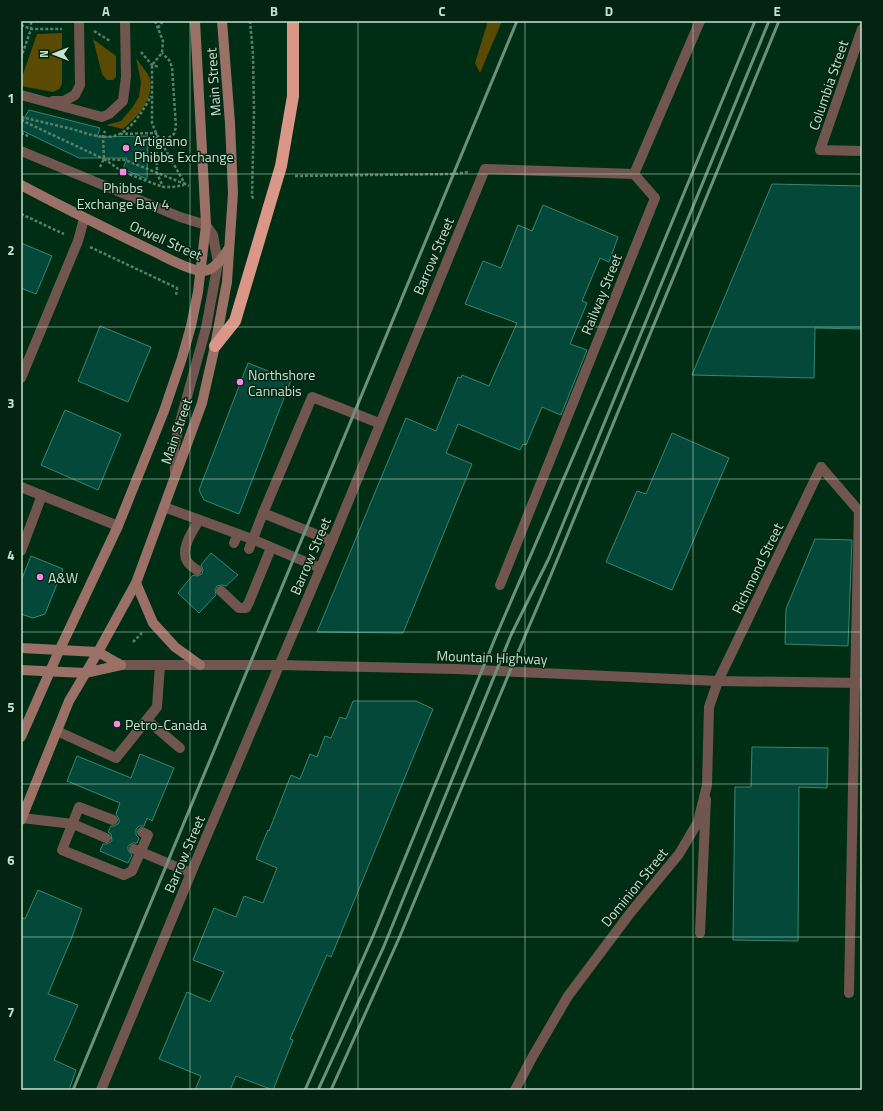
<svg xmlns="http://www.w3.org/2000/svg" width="883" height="1111" font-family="'Titillium Web',sans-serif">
<rect width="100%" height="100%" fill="#002e15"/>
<g fill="#5b4a03">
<path d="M488,21H502L480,73L475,63Z"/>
<path d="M62,33V84L59,89L53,92L21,86V80L37,34Z"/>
<path d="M93,39L116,56V77L113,80H107L102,74Z"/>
<path d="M136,58C140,64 148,73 150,79C154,100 137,117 123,129L106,125L121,121L132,108L139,97L141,82Z"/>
</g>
<g fill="#034839" stroke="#378772">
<path d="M29,110L100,128L97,137L148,136L147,179L123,169L127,158H79L21,130V124Z"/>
<path d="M772,184L862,186V329L815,328L814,378L692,375Z"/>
<path d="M543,205L618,237L609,262L600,258L582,301L587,303L570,344L587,350L561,415L542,407L526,445L523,444L520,450L458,424L446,453L472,464L403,633L317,632L406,418L436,431L458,377L461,378L462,375L489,386L517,323L465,304L483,261L501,268L518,225L532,231Z"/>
<path d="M21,243L52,256L36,294L21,288Z"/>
<path d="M100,326L151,347L128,402L78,381Z"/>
<path d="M248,363L291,380L239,514L204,500L199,490Z"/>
<path d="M65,410L121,434L98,490L41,465Z"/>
<path d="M672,433L729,458L672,590L606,562L637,491L646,494Z"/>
<path d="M815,539L852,540L848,646L785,644L786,609Z"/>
<path d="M211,553L238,575L226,586L222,585L217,586L215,590L216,595L199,613L178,593L193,575L197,576L202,574L203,570L201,565Z"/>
<path d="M31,556L63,569L45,614L33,618L21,614V581Z"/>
<path d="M353,701H416L433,709L331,957L327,955L290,1039L293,1040L273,1090L236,1076L230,1090H195L201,1076L159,1059L187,992L210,1002L224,972L193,960L214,908L236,917L244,896L263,903L277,868L256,859L268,830L269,831L291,775L300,779L310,754L317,757L325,736L331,738L340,717L346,719Z"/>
<path d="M752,747L828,748L827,788L799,787L798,941L733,940L735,787H751Z"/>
<path d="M140,754L174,768L152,821L147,818L144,826H139L136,829V835L139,838L137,843H133L128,846V850L132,855L128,863L100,851L103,844H107L112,841L111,834L108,832L111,826H114L119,823V819L116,814L120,803L67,781L77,756L131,778Z"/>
<path d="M38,890L82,909L72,937L48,994L78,1005L54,1060L76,1070L69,1090H21V917L25,919Z"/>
</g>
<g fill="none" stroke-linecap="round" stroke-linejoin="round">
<g stroke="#597f68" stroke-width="2.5" stroke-dasharray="3 2" stroke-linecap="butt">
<path d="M155,21L163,41L162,53L152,65V123L156,133L185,184L189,186"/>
<path d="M250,21L253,54L254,111L252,196L254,200"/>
<path d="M21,25L31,29H62"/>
<path d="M158,28L163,21"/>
<path d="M94,31L110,41"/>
<path d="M141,52L152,65L159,67"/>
<path d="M21,58L31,29V21"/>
<path d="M21,117C38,121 55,125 72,129C86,133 100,139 114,136C131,132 144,109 151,96"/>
<path d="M21,120L104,159L125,160L185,184"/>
<path d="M21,133L28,136"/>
<path d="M120,134L156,133L157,173L163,187"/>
<path d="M156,146L174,134L176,127L172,67L169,60L162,53"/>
<path d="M104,159L123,172L163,187H173L184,185"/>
<path d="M100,167L104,159L103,136L105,131"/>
<path d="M295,176L454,174L468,172"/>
<path d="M21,214L64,234"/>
<path d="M90,247L177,288L176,296"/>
<path d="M133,642L142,633"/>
</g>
<g stroke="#71564f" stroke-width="10">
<path d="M21,95L102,117L109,114L123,101L126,77L125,21"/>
<path d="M53,101H64L75,95L80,85L79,21"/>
<path d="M21,151L180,217L206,225L213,235L218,263L206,328L180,422L174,448L175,475"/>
<path d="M21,378L78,241L84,219"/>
<path d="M821,467L859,511L855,683L849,993"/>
<path d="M21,487L118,526"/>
<path d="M164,507L252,539L320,568"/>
<path d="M332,541L263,513L312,397L379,423"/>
<path d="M234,543L238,534"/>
<path d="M249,549L263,513"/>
<path d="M21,551L42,495"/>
<path d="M197,570C194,568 189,565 187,561C180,548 193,531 199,520"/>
<path d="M500,585L655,198L634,174L700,21"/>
<path d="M221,591L239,608H246L249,602L271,548"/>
<path d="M147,720L180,748"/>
<path d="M57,731L116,758L157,707L160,665"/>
<path d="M22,818L73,824L106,838"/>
<path d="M113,820L79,807L62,850L124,875L132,871L148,835L142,832"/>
<path d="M134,849L191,873"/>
<path d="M700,933L706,799"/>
</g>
<g stroke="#71564f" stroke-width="10">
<path d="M862,29L820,150L862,151"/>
<path d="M121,665H279L456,669L718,681L862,683"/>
<path d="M101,1090L191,873L332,541L485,169L634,174"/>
<path d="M515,1090L533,1056L568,996L631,912L679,854L698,822L707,785L709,707L718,681L821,467"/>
</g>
<g stroke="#9b7066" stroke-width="10">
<path d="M21,185C66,209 111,231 157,253C167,258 193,272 203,271C215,270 222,258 229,248"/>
<path d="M136,583L153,623L175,647L200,665"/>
<path d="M21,648L98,652L121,665"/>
<path d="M21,670L85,673L121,665"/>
<path d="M21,737L59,651L118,526L164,411L182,358L191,326L198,292L206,225L195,21"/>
<path d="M21,820L69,701L98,652L136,583L202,403L215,346L227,282L233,193L230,123L222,21"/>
</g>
<path stroke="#da9787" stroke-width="12" d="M215,346L235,321L281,166L293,96V21"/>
<g stroke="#6c9079" stroke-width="3">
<path d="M73,1090L517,21"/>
<path d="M305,1090L373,936L496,636L625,336L755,21"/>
<path d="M318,1090L384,946L511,635L549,558L769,21"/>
<path d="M331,1090L400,936L510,671L548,582L779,21"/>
</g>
</g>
<path fill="none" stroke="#c6e3cd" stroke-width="1" stroke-opacity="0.55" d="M190,21V1090M358,21V1090M525,21V1090M693,21V1090M21,174H862M21,327H862M21,479H862M21,632H862M21,784H862M21,937H862"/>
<g fill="#fa87e7" stroke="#042310" stroke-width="1.5">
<circle cx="126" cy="148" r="4"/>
<rect x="119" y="168" width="8" height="8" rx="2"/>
<circle cx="240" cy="382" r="4"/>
<circle cx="40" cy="577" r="4"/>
<circle cx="117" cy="724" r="4"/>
</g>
<g text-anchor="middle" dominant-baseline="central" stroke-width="3" stroke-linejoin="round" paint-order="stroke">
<g font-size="14" fill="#c6e3cd" stroke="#042310">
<text transform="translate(213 82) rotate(-94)">Main Street</text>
<text transform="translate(828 85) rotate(-71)">Columbia Street</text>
<text transform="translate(166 240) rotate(24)">Orwell Street</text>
<text transform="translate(433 256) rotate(-67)">Barrow Street</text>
<text transform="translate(601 294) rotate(-68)">Railway Street</text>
<text transform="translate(176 431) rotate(-71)">Main Street</text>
<text transform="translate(310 556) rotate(-67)">Barrow Street</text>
<text transform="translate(757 568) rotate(-64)">Richmond Street</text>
<text transform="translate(492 657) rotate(2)">Mountain Highway</text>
<text transform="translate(184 854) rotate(-67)">Barrow Street</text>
<text transform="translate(634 887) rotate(-51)">Dominion Street</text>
</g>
<g font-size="14" fill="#c6e3cd" stroke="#042310" text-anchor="start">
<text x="134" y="140">Artigiano<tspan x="134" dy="16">Phibbs Exchange</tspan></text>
<text x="123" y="187" text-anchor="middle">Phibbs<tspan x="123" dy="16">Exchange Bay 4</tspan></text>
<text x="248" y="374">Northshore<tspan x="248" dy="16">Cannabis</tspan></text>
<text x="48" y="577">A&amp;W</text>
<text x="125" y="724">Petro-Canada</text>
</g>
</g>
<rect width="883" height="1111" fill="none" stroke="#042310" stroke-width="44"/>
<g transform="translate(54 54) rotate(270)" stroke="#042310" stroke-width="3" paint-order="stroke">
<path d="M0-3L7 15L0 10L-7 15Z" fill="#c6e3cd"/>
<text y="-6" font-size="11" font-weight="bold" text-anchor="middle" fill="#c6e3cd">N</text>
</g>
<rect x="22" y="22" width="839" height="1067" fill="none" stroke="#c6e3cd" stroke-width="1.5"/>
<g font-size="13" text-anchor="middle" font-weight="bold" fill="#c6e3cd">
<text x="106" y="16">A</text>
<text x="274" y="16">B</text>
<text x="442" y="16">C</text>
<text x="609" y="16">D</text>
<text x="777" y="16">E</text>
<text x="11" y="103">1</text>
<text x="11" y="255">2</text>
<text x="11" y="408">3</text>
<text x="11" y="560">4</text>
<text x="11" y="712">5</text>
<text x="11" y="865">6</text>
<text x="11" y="1017">7</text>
</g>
</svg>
